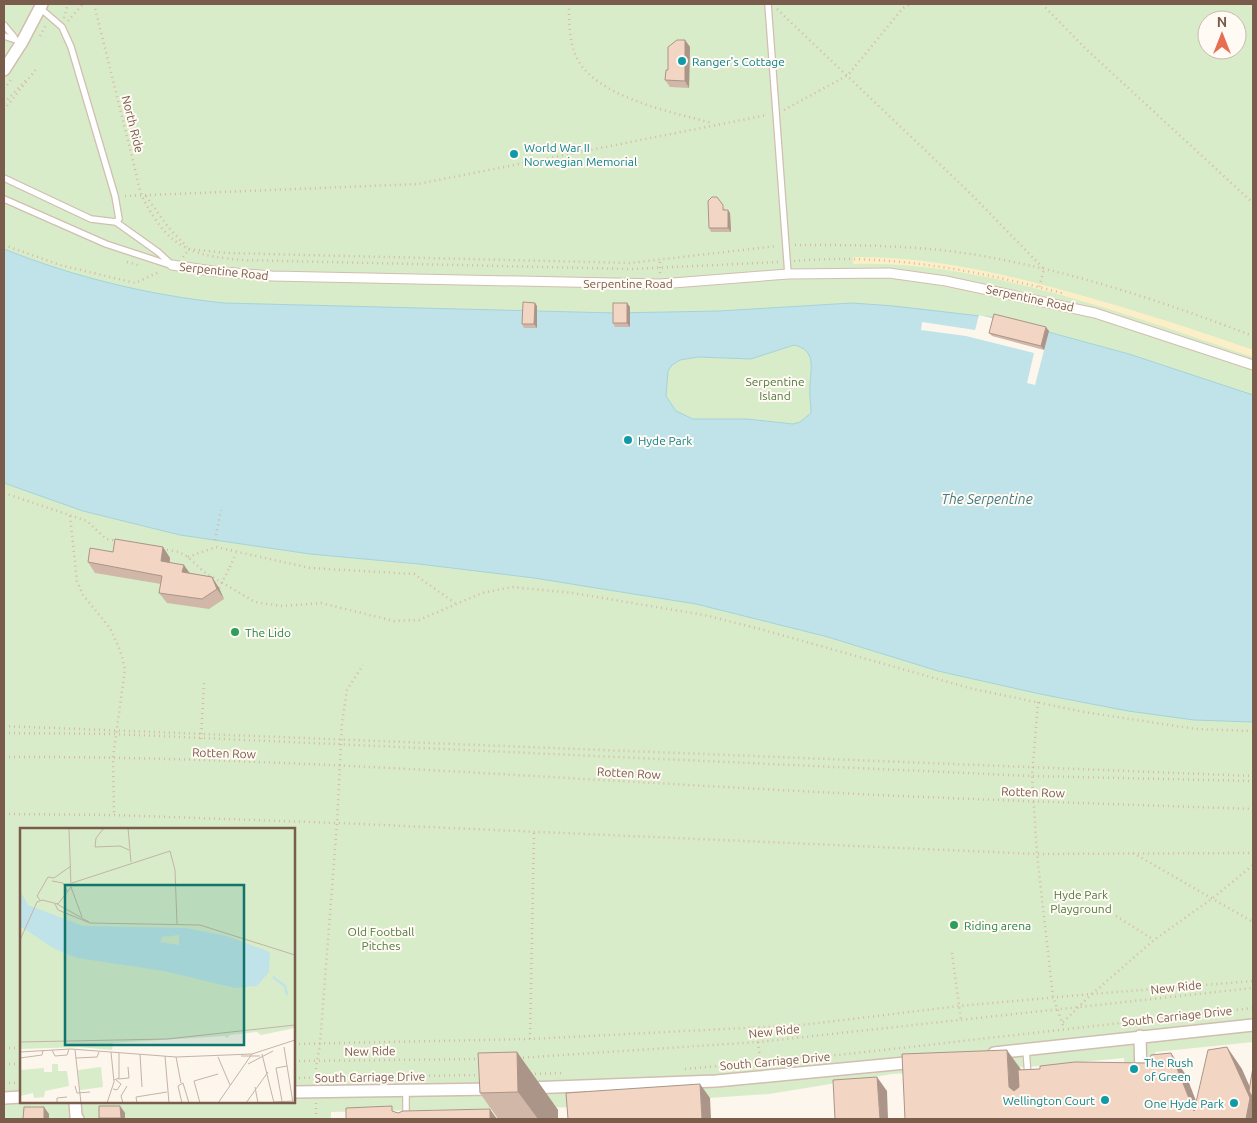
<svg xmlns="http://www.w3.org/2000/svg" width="1257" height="1123" font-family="Ubuntu,sans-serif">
<rect width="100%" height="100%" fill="#fdf6ec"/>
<path fill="#d8ecc9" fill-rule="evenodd" d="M4,4H1253V1042L1155,1052L1157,1074L1125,1077L1124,1058L1027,1067L892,1074L769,1094L576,1107L331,1112V1119H4ZM1207,20H1237V50H1207ZM21,829H294V1102H21Z"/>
<path fill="#fcefc7" d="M853,257C930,256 1006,274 1080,295C1138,311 1196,330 1253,350V357C1131,316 983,260 853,264Z"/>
<path fill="#bfe3e8" stroke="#a5d3da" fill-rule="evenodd" d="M4,249C74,277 148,295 224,303L615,313L719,311L852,303L894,306L997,318L1129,354L1253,395V722L1194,720L1128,711L1040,694L938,671L828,637L696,604L534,578L419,564L310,554L180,535L83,511L4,483ZM794,345C816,350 811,367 810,384C809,394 811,404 811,413L800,422L793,424L747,419H693L676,411L666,396L668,371L672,365L680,360L698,357L751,359Z"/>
<path fill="#fdf6ec" d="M979,315L1049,331L1035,385L1027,383L1034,353L966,336L921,330L922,322L975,330Z"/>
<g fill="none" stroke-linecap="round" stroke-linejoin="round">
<defs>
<g id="service">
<path d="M768,4L788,274"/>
<path d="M40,8L62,27L71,47L115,196L119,219L116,222"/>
<path d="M4,25L14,37"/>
<path d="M4,36L22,42"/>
<path d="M4,178L91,219L116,222L158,252L172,265"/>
<path d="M4,199L106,244L170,265"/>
<path d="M1026,1049L1028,1077"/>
<path d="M406,1092V1119"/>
</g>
<path id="pedestrian" d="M172,265L212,271L272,276L660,284L788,274L889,273L946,281L1095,313L1253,365"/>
<g id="minor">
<path d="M4,70L22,42L42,4"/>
<path d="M1140,1036L1141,1077"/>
<path d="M994,1053L1253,1025"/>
<path d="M528,1088L716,1081L916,1062"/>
<path d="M294,1092L495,1089"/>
<path d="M4,1098L21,1097"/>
<path d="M75,1102L76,1116L78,1119"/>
</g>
</defs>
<use href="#service" stroke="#d1beb0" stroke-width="8"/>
<use href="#pedestrian" stroke="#d1beb0" stroke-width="11"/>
<use href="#minor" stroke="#d1beb0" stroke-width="14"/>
<g stroke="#d9b8a5" stroke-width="2.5" stroke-dasharray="1 4" stroke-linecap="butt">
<path d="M94,4L136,173C140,195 143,200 155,219C178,253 203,256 241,260L632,269L779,262"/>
<path d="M569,4C569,19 569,39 575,54C592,97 672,112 712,123"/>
<path d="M1042,4L1086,49L1253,203"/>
<path d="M777,9L971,194L1044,269L1039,288"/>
<path d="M64,18L68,4"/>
<path d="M68,21L83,4"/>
<path d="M40,36L46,25"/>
<path d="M4,89L11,80"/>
<path d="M4,103L26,80"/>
<path d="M4,110L37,68"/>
<path d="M784,110L848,75L903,8L911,4"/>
<path d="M125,196L418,184L767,115"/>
<path d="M146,196L168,227L187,247"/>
<path d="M4,245L60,265L135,283L159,272"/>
<path d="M795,245C856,245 917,245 977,255C1071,271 1165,302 1253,336"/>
<path d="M183,257L189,249L227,253L630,263L777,246"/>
<path d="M794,261C886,253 977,270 1065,294"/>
<path d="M127,262L138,265"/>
<path d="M660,273V260"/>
<path d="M4,493L87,521L106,539L118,541"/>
<path d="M70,516L77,581L83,595L110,628L120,650L125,669L113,757L114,814"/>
<path d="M215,540L221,510"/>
<path d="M162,549L179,552L188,557L204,572L255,602L281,606L321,603L394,621L419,620L482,593L512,587L573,593L704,615L760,629L973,689L1084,712L1196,729L1253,731"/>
<path d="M188,557L216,547L310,568L414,574L455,603"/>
<path d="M230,567L236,553"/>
<path d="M1038,702L1032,776L1037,854L1053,997L1063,1025"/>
<path d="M4,726L1253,776"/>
<path d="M4,733L115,734L1032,776L1253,781"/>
<path d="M201,739L204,682"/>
<path d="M4,757C251,756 498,775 745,788C914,798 1084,803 1253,809"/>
<path d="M4,814L114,815L337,823L1037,854L1253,853"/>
<path d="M1133,853L1253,922"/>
<path d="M1116,916L1154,940"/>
<path d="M952,953L961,1020"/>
<path d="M1063,1022L1092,994L1253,981"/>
<path d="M530,1039L534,833"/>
<path d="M758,1042L760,1059"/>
<path d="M294,1044L530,1039L802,1025L959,1006L1092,994L1154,940L1213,898L1253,865"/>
<path d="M4,1048H21"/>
<path d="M518,1058L758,1042L1253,988"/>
<path d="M294,1061L480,1059"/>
<path d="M4,1064H21"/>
<path d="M685,1069L848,1054L1253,1008"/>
<path d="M315,1074L320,1044L337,823L342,723L347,690L363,665"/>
<path d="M530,1074L565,1073"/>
<path d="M294,1078L482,1075"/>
<path d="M4,1083H21"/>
<path d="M316,1103V1119"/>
</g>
<use href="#service" stroke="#fff" stroke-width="5.5"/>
<use href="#pedestrian" stroke="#fff" stroke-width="9"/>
<use href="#minor" stroke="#fff" stroke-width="11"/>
<path stroke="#d9b8a5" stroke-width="2.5" stroke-dasharray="1 4" stroke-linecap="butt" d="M219,588L230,567"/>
</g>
<g fill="#d1b7a8">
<path d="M685,40L690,47L689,88L670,87L665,80L668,70Z"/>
<path d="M725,208V210L730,213L731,232H711L709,228Z"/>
<path d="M535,303L537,306V328H524L522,324Z"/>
<path d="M627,303L630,307V327H615L613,323Z"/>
<path d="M1049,331L1044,350L992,336L989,333Z"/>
<path d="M163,547L170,558V563L190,573L212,577L219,588L224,599L209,609L167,603L159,593L161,584L95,573L88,562L113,552Z"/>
<path d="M517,1052L558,1110V1119H498L480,1093Z"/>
<path d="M120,1106L125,1113V1119H100L99,1118Z"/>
</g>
<g fill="#aa9588">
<path d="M685,40L690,47L689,88L685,81Z"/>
<path d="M728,210L730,213L731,232L728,228Z"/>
<path d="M535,303L537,306V328L534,324Z"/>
<path d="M627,303L630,307V327L627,323Z"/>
<path d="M1046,327L1049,331L1044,350L1041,346Z"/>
<path d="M163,547L170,558L168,571L161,561Z"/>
<path d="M184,565L191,575L182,572Z"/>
<path d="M212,577L219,588L224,599L217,589Z"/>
<path d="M1227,1047L1242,1069L1253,1094V1119H1246Z"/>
<path d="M1007,1050L1022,1071L1024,1108L1009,1087Z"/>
<path d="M517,1052L558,1110V1119H538L518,1092Z"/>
<path d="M1171,1053L1186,1075L1203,1119L1194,1111Z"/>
<path d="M877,1077L887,1091L888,1119H880Z"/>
<path d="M700,1084L710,1098L711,1119H702Z"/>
<path d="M120,1106L125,1113V1119H122L121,1118Z"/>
<path d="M44,1107L49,1114V1119H44Z"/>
<path d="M490,1109L497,1119H490Z"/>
</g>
<g fill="#f3d5c3" stroke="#aa9588">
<path d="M677,40H685V81L665,80L666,70H668V47Z"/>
<path d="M712,197H717L723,205V210H728V228H709L708,201Z"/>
<path d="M523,302L535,303L534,324H522Z"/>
<rect x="613" y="303" width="14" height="20"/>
<path d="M994,314L1046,327L1041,346L989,333Z"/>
<path d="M115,539L163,547L161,561L184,565L182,572L212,577L217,589L202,599L159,593L162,576L88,562L90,548L113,552Z"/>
<path d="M1227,1047L1250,1098L1246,1119H905L902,1054L1007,1050L1009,1087L1014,1091L1019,1087L1018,1070L1040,1069V1066L1075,1062L1148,1063L1151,1055L1171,1053L1194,1111L1208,1050Z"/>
<path d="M517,1052L518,1092L480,1093L478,1053Z"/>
<path d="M1253,1067V1098L1249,1091Z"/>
<path d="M877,1077L880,1119H835L833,1080Z"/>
<path d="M700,1084L702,1119H568L566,1093Z"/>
<path d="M99,1106H120L121,1118H99Z"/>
<path d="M392,1106V1111L398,1113L403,1111L490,1109V1119H346V1108Z"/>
<path d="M24,1107H44V1119H23Z"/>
</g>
<g fill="#0f9aa8" stroke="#fffaf3" stroke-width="2">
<circle cx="682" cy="61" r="5"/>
<circle cx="514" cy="154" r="5"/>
<circle cx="628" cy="440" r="5"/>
<circle cx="1134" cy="1069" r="5"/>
<circle cx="1105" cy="1100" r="5"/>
<circle cx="1234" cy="1103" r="5"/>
</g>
<g fill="#2e9e5b" stroke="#fffaf3" stroke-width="2">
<circle cx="235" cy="632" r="5"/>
<circle cx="954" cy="925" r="5"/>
</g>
<g text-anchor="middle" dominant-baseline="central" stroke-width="4" stroke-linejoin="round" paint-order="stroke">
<g font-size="12" fill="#0d838f" stroke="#fffaf3" text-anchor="start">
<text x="692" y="61">Ranger's Cottage</text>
<text x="524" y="147">World War II<tspan x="524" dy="14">Norwegian Memorial</tspan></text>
<text x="638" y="440">Hyde Park</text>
<text x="1144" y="1062">The Rush<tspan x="1144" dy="14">of Green</tspan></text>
<text x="1095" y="1100" text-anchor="end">Wellington Court</text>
<text x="1224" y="1103" text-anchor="end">One Hyde Park</text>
</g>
<g font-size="12" fill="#7a5c4d" stroke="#fffaf3">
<text transform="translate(133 124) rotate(76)">North Ride</text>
<text transform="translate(224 271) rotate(6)">Serpentine Road</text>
<text x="628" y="283">Serpentine Road</text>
<text transform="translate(1030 298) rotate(12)">Serpentine Road</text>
<text transform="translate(224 753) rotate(2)">Rotten Row</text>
<text transform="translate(629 773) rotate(3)">Rotten Row</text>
<text transform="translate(1033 792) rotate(2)">Rotten Row</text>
<text transform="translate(1176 987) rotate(-6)">New Ride</text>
<text transform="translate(1177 1016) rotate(-6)">South Carriage Drive</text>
<text transform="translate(774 1031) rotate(-6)">New Ride</text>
<text transform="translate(370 1051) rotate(-1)">New Ride</text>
<text transform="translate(775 1061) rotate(-5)">South Carriage Drive</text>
<text transform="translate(370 1077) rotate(-1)">South Carriage Drive</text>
</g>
<g font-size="12" fill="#537a41" stroke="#fffaf3">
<text x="775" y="381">Serpentine<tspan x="775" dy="14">Island</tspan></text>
<text x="1081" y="894">Hyde Park<tspan x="1081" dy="14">Playground</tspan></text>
<text x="381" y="931">Old Football<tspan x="381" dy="14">Pitches</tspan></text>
</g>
<g font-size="12" fill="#27864d" stroke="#fffaf3" text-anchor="start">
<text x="245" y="632">The Lido</text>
<text x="964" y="925">Riding arena</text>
</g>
<g font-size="14" font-style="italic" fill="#437c86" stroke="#fffaf3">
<text x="987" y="499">The Serpentine</text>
</g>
</g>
<g transform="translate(20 828)">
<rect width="275" height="275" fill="#fdf6ec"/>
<path d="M0,0H275V200L241,207L237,204L210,207L207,210L205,208L93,215L92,222L59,219L0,221ZM32,236H38V243H47L49,258L25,263L24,269L14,270L13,265L0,268V242L24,240V244H32ZM81,239L83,259L60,262L58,242Z" fill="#d8ecc9"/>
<path d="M0,63L8,77L63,98L166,100L206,108L250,124L249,144L237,158L215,160L144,143L57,130L33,120L0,98ZM159,107V117L140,114L142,109Z" fill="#bfe3e8" fill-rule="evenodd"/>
<path fill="none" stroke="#bfe3e8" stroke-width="2.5" d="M253,149L265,158L267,167"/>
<path fill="none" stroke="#c5b3a7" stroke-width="1" d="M84,0L76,10L75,19L100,18L109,22M108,0L111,34M32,53L43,55L47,63M52,55L150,23L155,42L157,96M51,59L62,89M20,72L17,68L28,49L34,50L51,38M35,76L38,82L70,95L180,97L275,127M37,76L69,94M0,112L17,74L22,72L38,76L51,59L49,0M0,214L147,211L275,197M264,219L273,275M32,222L35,228L47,227L49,221M55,222L61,275M0,224L51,221L156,229L232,226M120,226L122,259M242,226L254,275M145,228L149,275M221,228H240M156,229L161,255M198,229L210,257M0,230L22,227L23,222M56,230L77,229L79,224M228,236L253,223M98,251L109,250L108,239M94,252L99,250V225M55,258L57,265L70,264M235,259L238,275M93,261L97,262L101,256L96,252M262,273L256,240L267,238M254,274L273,273M37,275V270L47,269M87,275L94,254L91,224M103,275L101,268L107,258M117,275L116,269L147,264M162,275L158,258L163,255L169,275M180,275L174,253L198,246M198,275L232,226L275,212M226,275L248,244"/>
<path fill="#0f766e" fill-opacity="0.15" stroke="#0f766e" stroke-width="2.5" d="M45,57H224V217H45Z"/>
<rect width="275" height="275" fill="none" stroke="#7a5c4d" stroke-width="2.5"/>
</g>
<rect width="1257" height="1123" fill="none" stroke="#7a5c4d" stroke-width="10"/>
<g transform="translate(1222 35)"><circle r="24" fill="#fffaf3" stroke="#cabbb1"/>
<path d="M0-4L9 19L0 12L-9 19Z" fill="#e76f51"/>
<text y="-8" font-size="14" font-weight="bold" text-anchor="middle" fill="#7a5c4d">N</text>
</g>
</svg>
